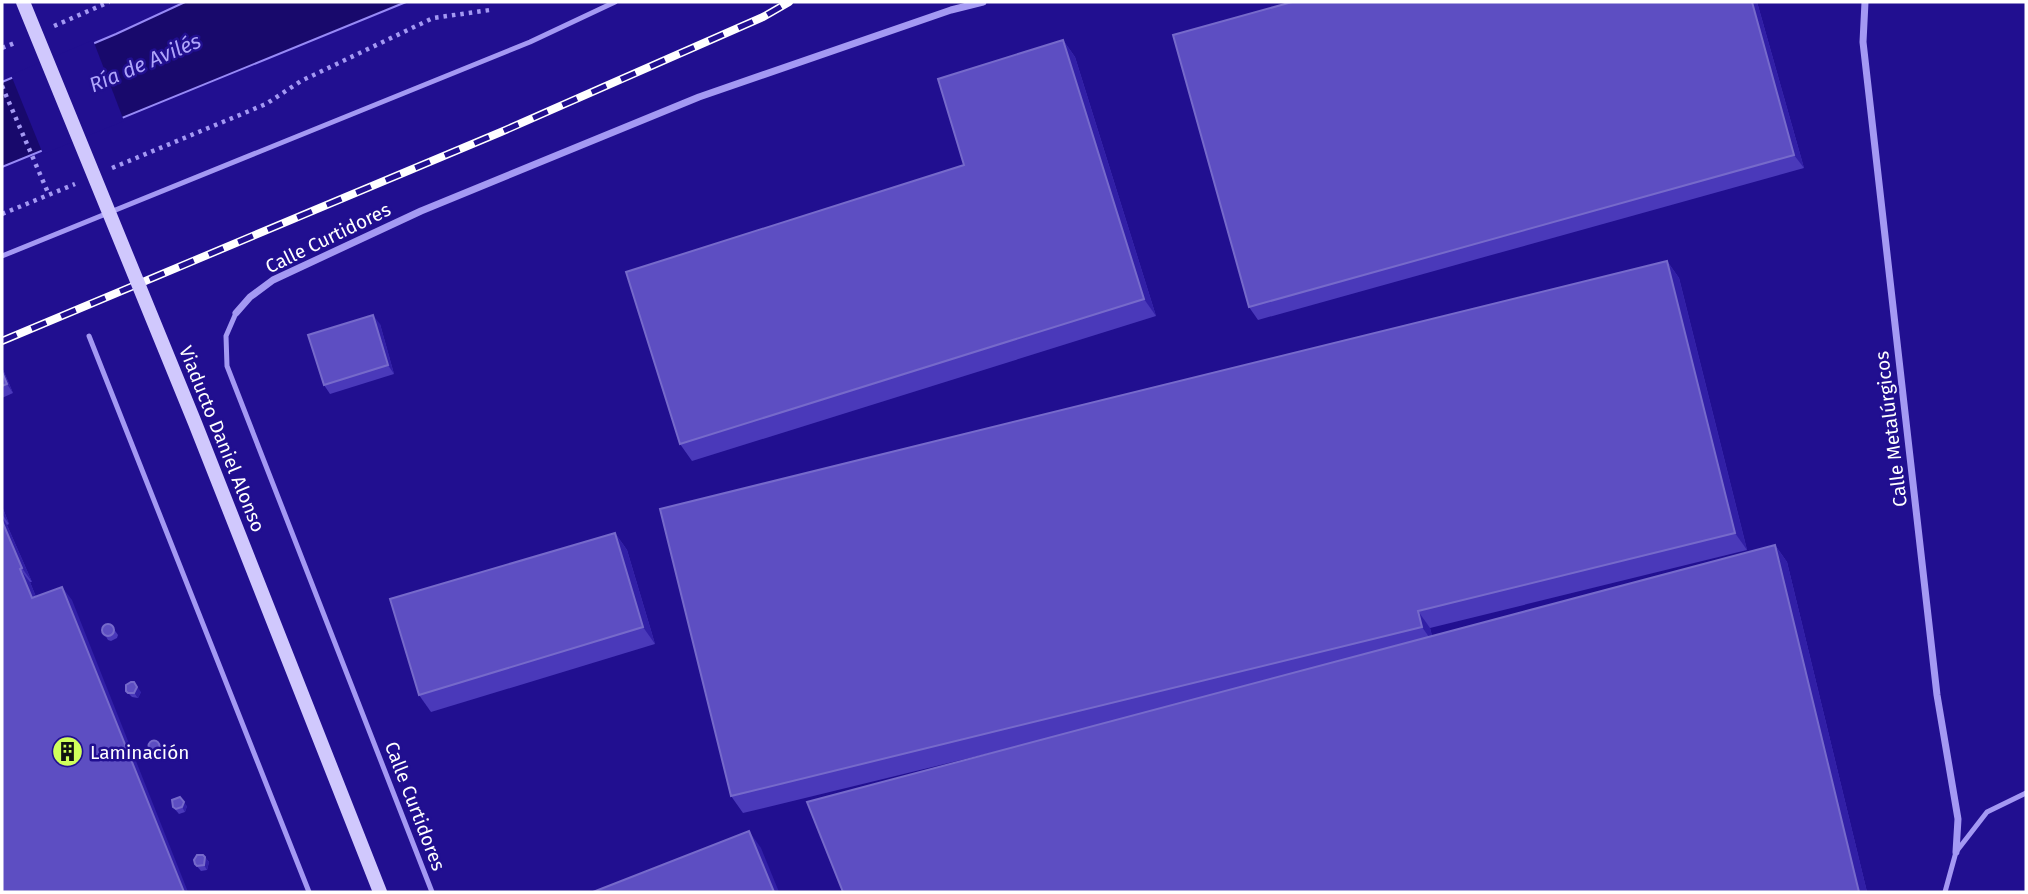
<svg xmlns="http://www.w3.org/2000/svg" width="2028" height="894" font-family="'Fira Sans',sans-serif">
<rect width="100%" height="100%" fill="#210f90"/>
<path fill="#18096c" stroke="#978af7" stroke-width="2" d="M185,2H406L2,167V82L116,34Z"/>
<path fill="#210f90" d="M93,40L124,121L43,154L11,75Z"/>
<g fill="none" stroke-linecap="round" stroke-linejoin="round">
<g stroke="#a499f3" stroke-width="4.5" stroke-dasharray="3.5 5" stroke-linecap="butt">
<path d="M54,26L109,2"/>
<path d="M2,48L17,42"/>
<path d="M2,86L49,195"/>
<path d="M112,168L266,104L301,81L433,18L490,10"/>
<path d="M2,214L75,184"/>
</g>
<g stroke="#a499f3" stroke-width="5">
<path d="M2,256L530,42L615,2"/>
<path d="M236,313L226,336L227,366L432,892"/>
<path d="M89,336L309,892"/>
<path d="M1945,892L1956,852L1987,812L2026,793"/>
</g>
<g stroke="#a499f3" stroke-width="7">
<path d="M1865,2L1863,42L1937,695L1958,819L1956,852"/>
<path d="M236,313L250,297L273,280L421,211L699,97L951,10L983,2"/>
</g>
<defs>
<path id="rail" d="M2,341L501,132L763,17L789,2"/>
</defs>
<use href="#rail" stroke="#fff" stroke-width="8"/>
<use href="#rail" stroke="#210f90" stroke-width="5" stroke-dasharray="16" stroke-linecap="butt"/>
<path stroke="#d0c8fd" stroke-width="14" d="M23,2L195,423L380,892"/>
</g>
<g fill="#4a39ba">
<path d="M1757,2L1804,168L1258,320L1249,307Z"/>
<path d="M1063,40L1075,57L1156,316L692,461L680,444L964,165Z"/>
<path d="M1667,261L1679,278L1747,550L1430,628L1432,636L1775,545L1787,562L1867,892H843L1031,743L743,813L731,796Z"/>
<path d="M380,324L394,374L330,394L324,385Z"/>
<path d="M2,367L13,393L2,398Z"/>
<path d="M2,506L9,524L7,525L32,582H30L36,597L72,600L2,892Z"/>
<path d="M615,533L627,550L655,644L431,712L419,695Z"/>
<path d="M111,625L118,635L117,638L111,641L108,640L102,630Z"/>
<path d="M126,691L141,692L138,698L132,697Z"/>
<path d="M161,746L163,751L162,754L156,756L154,755L150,750Z"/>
<path d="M187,806L185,812L179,814L173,807Z"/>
<path d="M205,857L209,862L207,870L201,871L195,864Z"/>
</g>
<g fill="#311fa6">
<path d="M1752,2H1757L1804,168L1794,155Z"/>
<path d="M1063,40L1075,57L1156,316L1144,299Z"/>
<path d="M1667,261L1679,278L1747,550L1735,533Z"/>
<path d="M373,315L380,324L394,374L388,365Z"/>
<path d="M2,367V368L13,393L7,384L2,372Z"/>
<path d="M2,506L9,524L2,514Z"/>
<path d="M2,517L7,525L32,582L22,568L2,521Z"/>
<path d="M615,533L627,550L655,644L643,627Z"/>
<path d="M1775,545L1787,562L1867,892H1859Z"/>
<path d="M20,569L30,582L42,612L32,598Z"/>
<path d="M62,587L72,600L188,892H184Z"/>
<path d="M1418,611L1430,628L1434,644L1422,627Z"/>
<path d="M134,682L141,692L138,698L134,693Z"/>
<path d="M158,741L163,751L162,754L159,749Z"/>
<path d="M184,802L187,806L185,812L182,807Z"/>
<path d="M749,831L761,848L779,892H774Z"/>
<path d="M205,857L209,862L207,870L204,865Z"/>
</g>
<g fill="#5d4ec2" stroke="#766acb" stroke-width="2">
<path d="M1292,2H1752L1794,155L1249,307L1173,35Z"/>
<path d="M1063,40L1144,299L680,444L626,272L964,165L938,79Z"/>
<path d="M1667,261L1735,533L1418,611L1422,627L731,796L660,509Z"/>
<path d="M373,315L388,365L324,385L308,335Z"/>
<path d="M2,372L7,384L2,386Z"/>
<path d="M2,521L22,568L20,569L32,598L62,587L184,892H2Z"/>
<path d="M615,533L643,627L419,695L390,599Z"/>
<path d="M1775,545L1859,892H843L807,802Z"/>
<circle cx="108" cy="630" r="6"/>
<path d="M131,682H134L137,687L134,693H128L126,691V685Z"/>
<circle cx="154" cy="746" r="5.5"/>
<path d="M180,797L184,802L182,807L176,809L173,807L172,800Z"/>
<path d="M749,831L774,892H593Z"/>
<path d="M197,855H203L205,857L204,865L197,866L195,864L194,860Z"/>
</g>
<defs>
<symbol id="building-disc" viewBox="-11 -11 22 22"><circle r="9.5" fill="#d0ff5b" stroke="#210f90"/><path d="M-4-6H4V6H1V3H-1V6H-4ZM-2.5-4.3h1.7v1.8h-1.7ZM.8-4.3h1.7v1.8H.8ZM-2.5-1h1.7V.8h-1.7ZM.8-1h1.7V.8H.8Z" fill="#111"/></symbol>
</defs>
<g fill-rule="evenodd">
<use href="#building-disc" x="50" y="734" width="35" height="35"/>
</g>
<g text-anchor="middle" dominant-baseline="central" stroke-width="5" stroke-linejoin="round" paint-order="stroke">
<g font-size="19" fill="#fff" stroke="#210f90">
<text transform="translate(328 238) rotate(-26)">Calle Curtidores</text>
<text transform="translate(1891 429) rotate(-97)">Calle Metalúrgicos</text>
<text transform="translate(222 439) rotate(68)">Viaducto Daniel Alonso</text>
<text transform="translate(415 806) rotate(69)">Calle Curtidores</text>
</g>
<g font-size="19" fill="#fff" stroke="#210f90" text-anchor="start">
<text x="90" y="752">Laminación</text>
</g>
<g font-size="21" font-style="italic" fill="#afa5fb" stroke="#210f90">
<text transform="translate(145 63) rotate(-23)">Ría de Avilés</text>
</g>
</g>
<rect width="2028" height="894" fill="none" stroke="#ffffff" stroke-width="7"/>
</svg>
